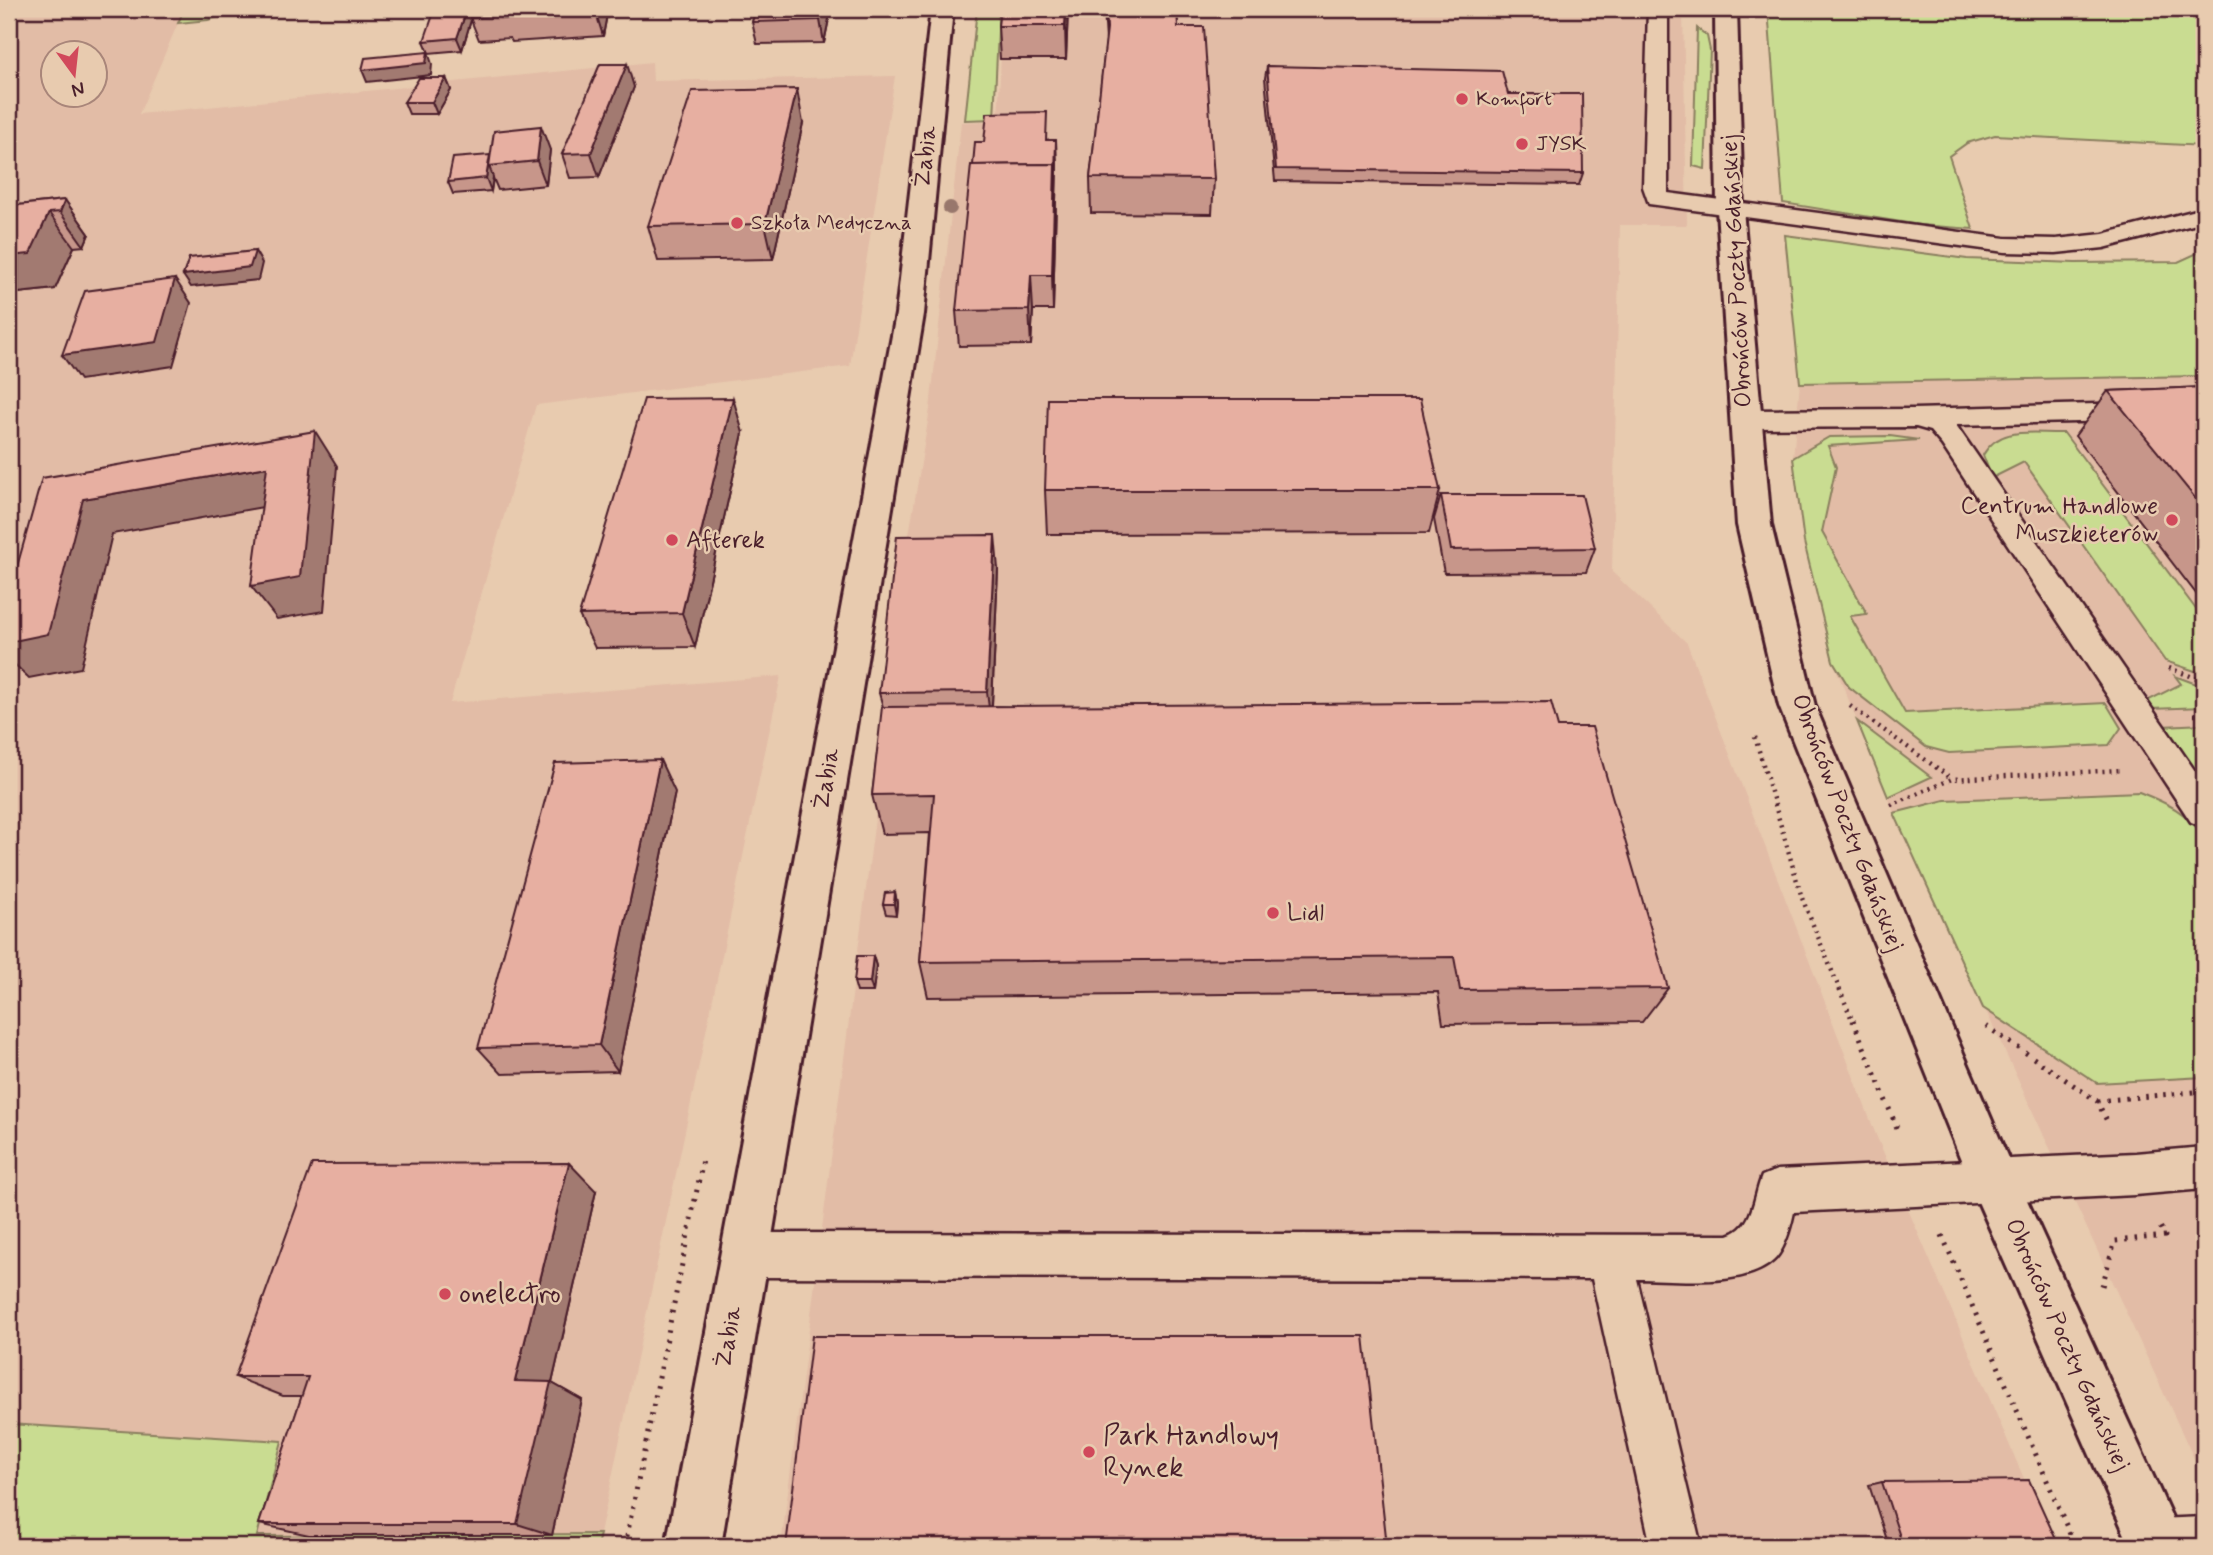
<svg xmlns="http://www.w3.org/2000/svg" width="2213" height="1555" font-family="Mynerve,sans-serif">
<rect width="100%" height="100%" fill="#e8cbaf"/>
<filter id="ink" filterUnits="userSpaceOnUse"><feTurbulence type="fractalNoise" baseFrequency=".0143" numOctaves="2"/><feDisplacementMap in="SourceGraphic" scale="14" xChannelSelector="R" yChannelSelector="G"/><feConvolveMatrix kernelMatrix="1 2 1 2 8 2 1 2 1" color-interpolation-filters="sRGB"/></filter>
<g filter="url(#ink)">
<g fill="#e2bca6" fill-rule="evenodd">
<path d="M9,9H184L139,114L652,62L653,81L895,76L850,366L536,405L450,703L781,676L600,1534L256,1537L282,1441L9,1424ZM52,52H94V94H52Z"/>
<path d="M1003,9H1683L1687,225H1620L1612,572L1687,643L1876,1135L2053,1546H781L887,726L903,571L930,409L961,122L998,121Z"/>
<path d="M2204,376V1480L1894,813L1833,661L1804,542L1793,458L1800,383Z"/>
</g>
<g fill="#c9dc91" stroke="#8a7e5e" stroke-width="2">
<path d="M184,9H242L208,20L178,23Z"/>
<path d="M977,9H999L994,119L965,120Z"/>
<path d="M1768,9H2204V146L1995,135L1967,143L1949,156L1973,229L1920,225L1783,203Z"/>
<path d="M1697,28L1707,36L1710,50L1705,169L1693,166Z"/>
<path d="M1785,235L1967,259L2075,263L2178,262L2204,250V376L1800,383Z"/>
<path d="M2064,433L2204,620V674L2165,661L2024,462L1992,478L1983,455C2000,425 2033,434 2064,433Z"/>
<path d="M1890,436L1919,440L1828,446L1836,467L1822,532L1867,614L1850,616L1905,713L2106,703L2121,728L2109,745L1949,753L1926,747L1849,687L1833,661L1804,542L1793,458L1829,437Z"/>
<path d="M2175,676L2204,687V707L2150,709L2145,702L2181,684Z"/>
<path d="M1857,721L1931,777L1888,797Z"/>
<path d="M2204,724V783L2163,726Z"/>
<path d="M2139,792C2167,803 2188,812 2204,838V1077L2097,1083L1983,1008L1894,813L1945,800Z"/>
<path d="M9,1424L282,1441L257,1536L600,1534L597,1546H9Z"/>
</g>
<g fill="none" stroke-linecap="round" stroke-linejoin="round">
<defs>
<g id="lane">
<path d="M1648,9H1668V193L2005,238L2056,239L2103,234L2204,208V222L2104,248L2056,253L2005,252L1649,204L1643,187Z"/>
<path d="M2204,401V419L1956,425L2204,784V827L2191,822L1942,445L1930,431L1916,427L1745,428L1735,425L1731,419L1735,413L1745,410L1914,409Z"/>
<path d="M2204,1147V1189L2135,1195L1794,1212C1791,1226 1786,1246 1776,1258C1747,1289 1676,1279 1637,1279L1701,1546H1651L1592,1279L743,1277L727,1271L721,1255L727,1239L743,1233L1728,1235C1754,1227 1753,1198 1762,1176L1777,1170L2135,1153Z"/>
<path d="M2204,1517V1546H2133L2132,1544L2139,1526L2157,1519Z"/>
</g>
<path id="street" d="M931,9H953L924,314L721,1546H666L896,314Z"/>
<path id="secondary" d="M1715,9H1737L1743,209L1771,525L1815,706L2010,1163L2185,1546H2130L1976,1197L1779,706L1737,525L1717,209Z"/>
</defs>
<use href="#lane" stroke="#4a1f2b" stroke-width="5"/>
<use href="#street" stroke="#4a1f2b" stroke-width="6"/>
<use href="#secondary" stroke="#4a1f2b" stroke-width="6"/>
<g stroke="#4a1f2b" stroke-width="4.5" stroke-dasharray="2 5" stroke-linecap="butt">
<path d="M2169,668L2204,681"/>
<path d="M1850,706L1951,778"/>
<path d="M2194,715H2204"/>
<path d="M1755,737L1802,898L1853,1022"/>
<path d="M1891,805L1952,779L2121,770"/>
</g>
<g stroke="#4a1f2b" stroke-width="5" stroke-dasharray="2.5 7" stroke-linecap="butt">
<path d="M1853,1020L1899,1133"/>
<path d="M1986,1026L2097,1101L2108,1123"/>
<path d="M2097,1101L2204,1091"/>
<path d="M1942,1235L2075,1546"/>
<path d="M2102,1286L2115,1241L2165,1236L2159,1224"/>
<path d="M625,1546L704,1155"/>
</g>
<use href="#lane" fill="#e8cbaf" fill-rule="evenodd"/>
<use href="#street" fill="#e8cbaf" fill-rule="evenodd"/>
<use href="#secondary" fill="#e8cbaf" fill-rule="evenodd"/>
</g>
<circle fill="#98776c" cx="950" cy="208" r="7"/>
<g fill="#c7968a" stroke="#4a1f2b" stroke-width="2">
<path d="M608,9L603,36L512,42L510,38L479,40L471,20L462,50L429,53L424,41L472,12Z"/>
<path d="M756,9H831L824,43L757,44L752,22Z"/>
<path d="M1000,9H1068L1066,59H1000L998,26Z"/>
<path d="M1104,9H1177L1178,27L1214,179L1212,214L1091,213L1090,178L1106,40Z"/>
<path d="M1267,66L1508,94L1583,173L1579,185L1275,181L1265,78Z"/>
<path d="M446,78L451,90L437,114H409L404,102Z"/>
<path d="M634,87L599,177L570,178L562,154Z"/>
<path d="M803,123L773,259L658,261L648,226Z"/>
<path d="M1048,140L1057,163L1053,310H1033L1031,345L959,346L956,311Z"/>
<path d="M550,150L546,185L498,190L493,178L491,191L453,194L448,182L490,155Z"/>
<path d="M65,200L89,234L84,246L74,247L55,289L9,294V206Z"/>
<path d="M2204,387V604L2075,436L2108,391Z"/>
<path d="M743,433L695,647L595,648L579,615Z"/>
<path d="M1045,490H1440L1429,533L1047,534Z"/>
<path d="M1441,495L1595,548L1586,572L1444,573L1434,519Z"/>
<path d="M998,569L992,706L1558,727L1668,988L1642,1022L1443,1024L1438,992L928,997L920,962L930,833L882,834L872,795L883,707L879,693Z"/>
<path d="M675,792L618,1071L502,1074L478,1048Z"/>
<path d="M895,892L897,903L896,915L886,914L883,904Z"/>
<path d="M873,956L876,966L873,992H857L854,982Z"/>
<path d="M596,1191L552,1383L582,1400L552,1535H309L259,1524L302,1396H283L235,1377Z"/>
<path d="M1882,1482L2059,1546H1889L1869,1485Z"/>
</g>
<g fill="#a27a71" stroke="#4a1f2b" stroke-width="2">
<path d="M467,9H471L473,15L470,18L471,20L462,50L457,38Z"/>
<path d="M597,9H608L603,36L596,13Z"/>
<path d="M823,9H831L824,43L820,20Z"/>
<path d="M1066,9H1068L1066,59L1065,26Z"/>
<path d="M428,52L432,64L431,75L367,82L362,70Z"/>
<path d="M627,64L634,87L599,177L591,153Z"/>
<path d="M446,78L451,90L437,114L432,102Z"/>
<path d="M797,89L803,123L773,259L765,224Z"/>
<path d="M541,126L550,150L546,185L537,161Z"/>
<path d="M1056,140L1057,163L1053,310L1052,275L1055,164Z"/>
<path d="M490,155L489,166L493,177L491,191L486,178Z"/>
<path d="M65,200L89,234L84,246L60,212Z"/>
<path d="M49,213L74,247L55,289L9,294V256Z"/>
<path d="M255,251L262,263L258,280L191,287L183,275Z"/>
<path d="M1031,275L1033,310L1031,345L1029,310Z"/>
<path d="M175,279L191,303L173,366L80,380L62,355Z"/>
<path d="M733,398L743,433L695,647L682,613Z"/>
<path d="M315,431L337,466L324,611L277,619L251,586Z"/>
<path d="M267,467L291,502L112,534L81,668L29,678L9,659V642L83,499Z"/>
<path d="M995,535L998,569L991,724L987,692Z"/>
<path d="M660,760L675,792L618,1071L599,1045Z"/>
<path d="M895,892L897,903L896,915L894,904Z"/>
<path d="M873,956L876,966L873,992L870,982Z"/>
<path d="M569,1163L596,1191L552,1383L582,1400L552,1535L517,1524L515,1381Z"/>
</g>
<g fill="#e7afa1" stroke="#4a1f2b" stroke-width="2">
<path d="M435,9H467L457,38L424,41Z"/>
<path d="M473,9H597L596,13L503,19L505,15L470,18Z"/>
<path d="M756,9H823L820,20L752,22Z"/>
<path d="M1000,9H1066L1065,26H998Z"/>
<path d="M1106,9H1177L1178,27H1204L1214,179L1090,178L1107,28Z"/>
<path d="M428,52L426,63L362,70L365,58Z"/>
<path d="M600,64H627L591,153L562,154Z"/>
<path d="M1267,66L1502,71L1508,94H1582L1583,173L1276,169Z"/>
<path d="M419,78H446L432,102H404Z"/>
<path d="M797,89L765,224L648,226L692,91Z"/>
<path d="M1047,112L1046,140H1056L1055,175V164L973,165L975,142H984L987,113Z"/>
<path d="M541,126L537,161L489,166L494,131Z"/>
<path d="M490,155L486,178L448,182L453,158Z"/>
<path d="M1055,164L1052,275H1031L1029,310L956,311L971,165Z"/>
<path d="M65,200L60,212L49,213L30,254L9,256V206Z"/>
<path d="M255,251L250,267L183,275L189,258Z"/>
<path d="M175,279L157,342L62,355L85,291Z"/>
<path d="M2204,387V509L2108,391Z"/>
<path d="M733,398L682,613L579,615L644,399Z"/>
<path d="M1048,399H1420L1440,490H1045Z"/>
<path d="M315,431L300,577L251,586L267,467L83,499L48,634L9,642V595L42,478Z"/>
<path d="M1441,495H1582L1595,548L1451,550Z"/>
<path d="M995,535L987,692L879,693L897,536Z"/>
<path d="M1551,702L1558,727H1592L1668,988L1460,990L1454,957L920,962L934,794L872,795L882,707Z"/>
<path d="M660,760L599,1045L478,1048L555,763Z"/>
<path d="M895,892L894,904H883L885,893Z"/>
<path d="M857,956H873L870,982H854Z"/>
<path d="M569,1163L515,1381L551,1382L517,1524H259L308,1377H235L312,1164Z"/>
<path d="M812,1336H1364L1387,1546H786Z"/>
<path d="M2029,1480L2059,1546H1903L1882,1482Z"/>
</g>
</g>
<g fill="#d1495b" stroke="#e8cbaf" stroke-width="2.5">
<circle cx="1462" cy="99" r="7"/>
<circle cx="1522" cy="144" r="7"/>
<circle cx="737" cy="223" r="7"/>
<circle cx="2172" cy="520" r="7"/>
<circle cx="672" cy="540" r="7"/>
<circle cx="1273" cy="913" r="7"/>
<circle cx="445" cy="1294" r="7"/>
<circle cx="1089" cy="1452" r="7"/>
</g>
<g text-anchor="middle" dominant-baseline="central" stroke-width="5" stroke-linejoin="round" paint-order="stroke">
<g font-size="21" fill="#4a1f2b" stroke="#e8cbaf" text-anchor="start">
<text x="1476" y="99">Komfort</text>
<text x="1536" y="144">JYSK</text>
<text x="751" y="223">Szkoła Medyczna</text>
</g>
<g font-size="24" fill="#4a1f2b" stroke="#e8cbaf">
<text transform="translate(926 157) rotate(-84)">Żabia</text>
<text transform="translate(1737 271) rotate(-93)">Obrońców Poczty Gdańskiej</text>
<text transform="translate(827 779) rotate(-80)">Żabia</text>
<text transform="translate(1847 823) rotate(69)">Obrońców Poczty Gdańskiej</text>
<text transform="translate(729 1337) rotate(-80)">Żabia</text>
<text transform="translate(2067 1345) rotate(66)">Obrońców Poczty Gdańskiej</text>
</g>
<g font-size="24" fill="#4a1f2b" stroke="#e8cbaf" text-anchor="start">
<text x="2158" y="506" text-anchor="end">Centrum Handlowe<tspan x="2158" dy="28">Muszkieterów</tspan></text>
<text x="686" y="540">Afterek</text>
<text x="1287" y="913">Lidl</text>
</g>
<g font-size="28" fill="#4a1f2b" stroke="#e8cbaf" text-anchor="start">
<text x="459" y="1294">onelectro</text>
<text x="1103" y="1436">Park Handlowy<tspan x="1103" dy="32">Rynek</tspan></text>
</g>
</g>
<rect width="2213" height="1555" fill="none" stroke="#e8cbaf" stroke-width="35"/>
<rect x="18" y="18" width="2178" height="1520" fill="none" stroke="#4a1f2b" stroke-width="2.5" filter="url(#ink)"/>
<g transform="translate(74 74) rotate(165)"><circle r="33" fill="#e8cbaf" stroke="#a9867a" stroke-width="2"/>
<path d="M0-5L12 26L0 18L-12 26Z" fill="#d1495b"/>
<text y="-10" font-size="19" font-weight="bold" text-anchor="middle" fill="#4a1f2b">N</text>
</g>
</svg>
